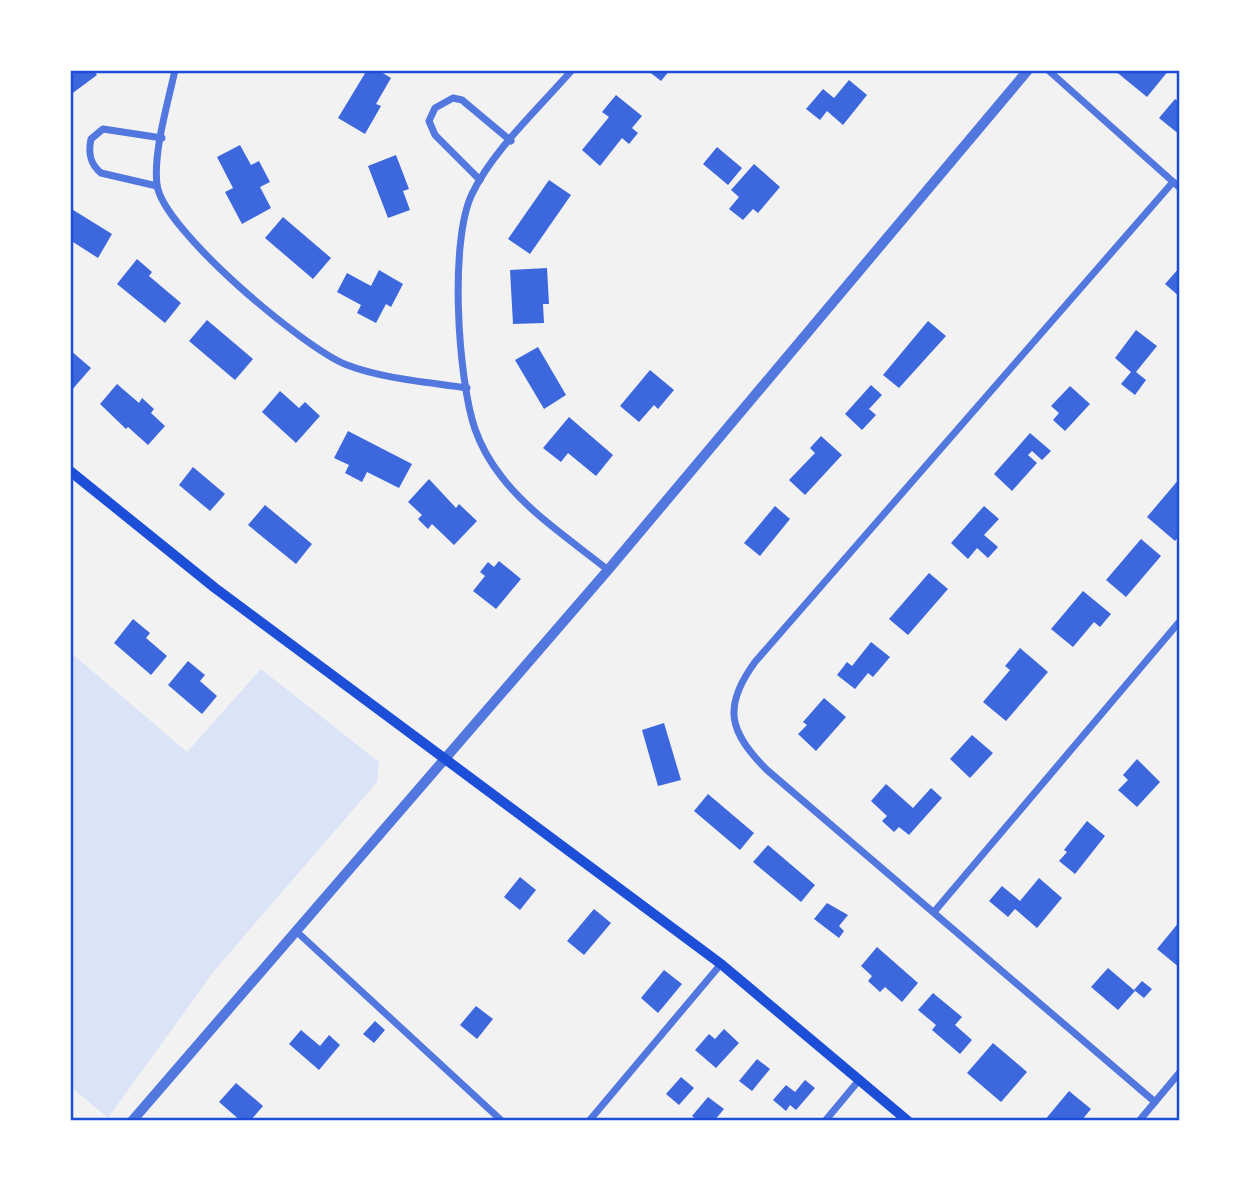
<svg xmlns="http://www.w3.org/2000/svg" width="1250" height="1191" font-family="'Fira Sans Condensed',sans-serif">
<rect width="100%" height="100%" fill="#f2f2f2"/>
<path fill="#dbe4f7" d="M70,652L187,752L261,669L379,762L377,782L214,971L108,1118L70,1086Z"/>
<g fill="#3d67dc">
<path d="M70,70H94L97,75L70,95Z"/>
<path d="M367,70H378L391,78L376,104L381,106L365,134L338,118Z"/>
<path d="M647,70H670L661,81Z"/>
<path d="M1114,70H1169L1147,97Z"/>
<path d="M849,80L867,95L843,125L827,111L820,120L806,109L823,89L834,98Z"/>
<path d="M616,95L642,116L632,128L638,133L629,144L622,138L600,166L582,150L609,117L602,112Z"/>
<path d="M1175,99L1180,103V135L1159,118Z"/>
<path d="M240,145L251,165L259,161L270,182L260,187L271,208L242,224L225,192L233,188L217,157Z"/>
<path d="M717,147L742,168L728,185L703,164Z"/>
<path d="M396,155L409,189L403,191L410,210L388,218L368,166Z"/>
<path d="M754,164L780,187L758,213L753,209L743,220L729,209L739,197L731,190Z"/>
<path d="M549,180L571,195L530,254L508,239Z"/>
<path d="M70,208L112,234L98,258L73,242L70,248Z"/>
<path d="M283,217L331,258L313,279L265,238Z"/>
<path d="M137,259L152,272L149,276L181,303L165,323L117,284Z"/>
<path d="M1180,267V297L1165,284Z"/>
<path d="M547,268L549,304H543L544,323L513,324L510,270Z"/>
<path d="M379,270L403,284L391,307L386,304L376,323L357,313L361,305L337,292L347,273L371,286Z"/>
<path d="M207,320L253,359L235,380L189,341Z"/>
<path d="M928,321L946,336L899,388L883,375Z"/>
<path d="M1136,330L1157,346L1136,372L1146,380L1135,395L1121,384L1131,372L1115,358Z"/>
<path d="M538,347L566,395L544,409L515,360Z"/>
<path d="M70,350L91,368L71,391L70,390Z"/>
<path d="M650,370L674,390L658,409L654,405L639,422L620,406Z"/>
<path d="M117,384L139,403L142,398L154,409L151,413L165,426L148,445L128,427L126,429L100,404Z"/>
<path d="M871,385L882,395L869,409L876,415L862,430L845,414Z"/>
<path d="M1070,386L1090,404L1065,431L1053,420L1059,413L1051,406Z"/>
<path d="M280,391L299,408L305,402L320,416L296,443L262,412Z"/>
<path d="M569,417L613,455L596,476L568,453L561,462L543,448Z"/>
<path d="M348,431L412,464L399,488L367,472L362,482L345,473L349,465L334,458Z"/>
<path d="M1030,433L1051,451L1042,460L1032,451L1028,455L1037,463L1012,491L994,474Z"/>
<path d="M821,436L842,455L805,495L789,480L815,453L810,448Z"/>
<path d="M193,467L225,494L210,511L179,485Z"/>
<path d="M1180,478V535L1175,541L1147,517Z"/>
<path d="M429,479L456,508L459,504L477,521L454,545L432,524L428,529L418,519L422,515L408,502Z"/>
<path d="M265,505L312,544L296,564L248,525Z"/>
<path d="M775,506L790,519L760,556L744,543Z"/>
<path d="M984,506L999,519L984,535L998,547L988,558L977,548L968,559L951,543Z"/>
<path d="M1141,539L1161,556L1126,597L1106,580Z"/>
<path d="M499,561L521,579L496,609L473,591L485,576L480,572L488,562L494,567Z"/>
<path d="M929,573L948,589L908,635L889,619Z"/>
<path d="M1083,591L1111,614L1100,627L1094,622L1073,647L1051,629Z"/>
<path d="M133,619L150,633L146,638L167,656L151,675L114,643Z"/>
<path d="M871,642L890,657L873,677L868,673L855,689L837,675L847,662L852,666Z"/>
<path d="M1020,648L1048,672L1006,721L983,702L1010,670L1005,666Z"/>
<path d="M188,661L205,675L200,681L217,696L202,714L168,685Z"/>
<path d="M824,698L846,717L816,751L798,734L807,725L803,722Z"/>
<path d="M664,723L681,780L658,786L642,730Z"/>
<path d="M972,735L993,753L970,778L950,759Z"/>
<path d="M1137,759L1160,782L1137,807L1118,790L1128,780L1123,775Z"/>
<path d="M886,784L913,808L931,788L942,798L909,835L899,827L894,832L882,821L887,816L871,801Z"/>
<path d="M708,794L754,833L740,850L694,811Z"/>
<path d="M1087,821L1105,836L1075,874L1059,861L1067,852L1064,850Z"/>
<path d="M768,845L815,885L801,902L753,862Z"/>
<path d="M520,877L536,890L520,910L504,897Z"/>
<path d="M1039,878L1062,898L1037,928L1015,909L1008,917L989,901L1002,886L1020,901Z"/>
<path d="M827,903L848,915L839,926L844,931L839,938L814,919Z"/>
<path d="M594,909L611,923L584,955L567,941Z"/>
<path d="M1180,921V968L1157,949Z"/>
<path d="M877,947L918,983L902,1002L885,987L880,992L868,981L872,976L861,966Z"/>
<path d="M1108,968L1135,991L1118,1010L1091,987Z"/>
<path d="M664,970L682,984L658,1013L641,998Z"/>
<path d="M1142,981L1152,989L1144,998L1134,990Z"/>
<path d="M933,993L962,1017L955,1025L972,1040L960,1054L932,1030L936,1025L918,1010Z"/>
<path d="M476,1006L493,1019L477,1039L460,1025Z"/>
<path d="M375,1021L385,1030L374,1043L363,1034Z"/>
<path d="M724,1029L739,1043L716,1068L695,1050L709,1034L715,1039Z"/>
<path d="M301,1030L320,1046L329,1035L340,1045L319,1070L289,1044Z"/>
<path d="M993,1043L1027,1072L1001,1102L967,1073Z"/>
<path d="M757,1059L770,1069L752,1091L739,1081Z"/>
<path d="M681,1077L694,1088L679,1105L666,1094Z"/>
<path d="M805,1080L815,1088L796,1110L790,1105L786,1111L773,1100L786,1085L795,1092Z"/>
<path d="M236,1083L263,1106L250,1121H241L219,1102Z"/>
<path d="M1069,1091L1091,1109L1081,1121H1044Z"/>
<path d="M708,1097L724,1109L714,1121H698L692,1116Z"/>
</g>
<g fill="none" stroke-linecap="round" stroke-linejoin="round">
<g stroke="#5277de" stroke-width="7">
<path d="M175,70C168,103 153,152 157,185C163,230 305,349 347,365C384,379 427,382 467,388"/>
<path d="M572,70C540,107 493,150 472,194C449,242 458,379 475,429C481,446 490,462 501,476C529,513 572,541 608,570"/>
<path d="M1048,70L1180,188"/>
<path d="M480,180L435,135L429,121L435,108L453,98L462,100L511,141"/>
<path d="M157,186L101,173C90,164 88,153 91,139L103,129L162,138"/>
<path d="M934,912L1180,621"/>
<path d="M296,931L502,1121"/>
<path d="M1155,1102L767,770C729,732 722,707 755,662L1173,182"/>
<path d="M589,1121L721,964"/>
<path d="M825,1121L860,1079"/>
<path d="M1139,1121L1180,1072"/>
</g>
<path stroke="#5277de" stroke-width="10" d="M132,1121L608,570L1028,70"/>
<path stroke="#1d4ed8" stroke-width="10" d="M70,471L215,588L721,964L908,1121"/>
</g>
<rect width="1250" height="1191" fill="none" stroke="#ffffff" stroke-width="144"/>
<rect x="72" y="72" width="1106" height="1047" fill="none" stroke="#1d4ed8" stroke-width="2.5"/>
</svg>
